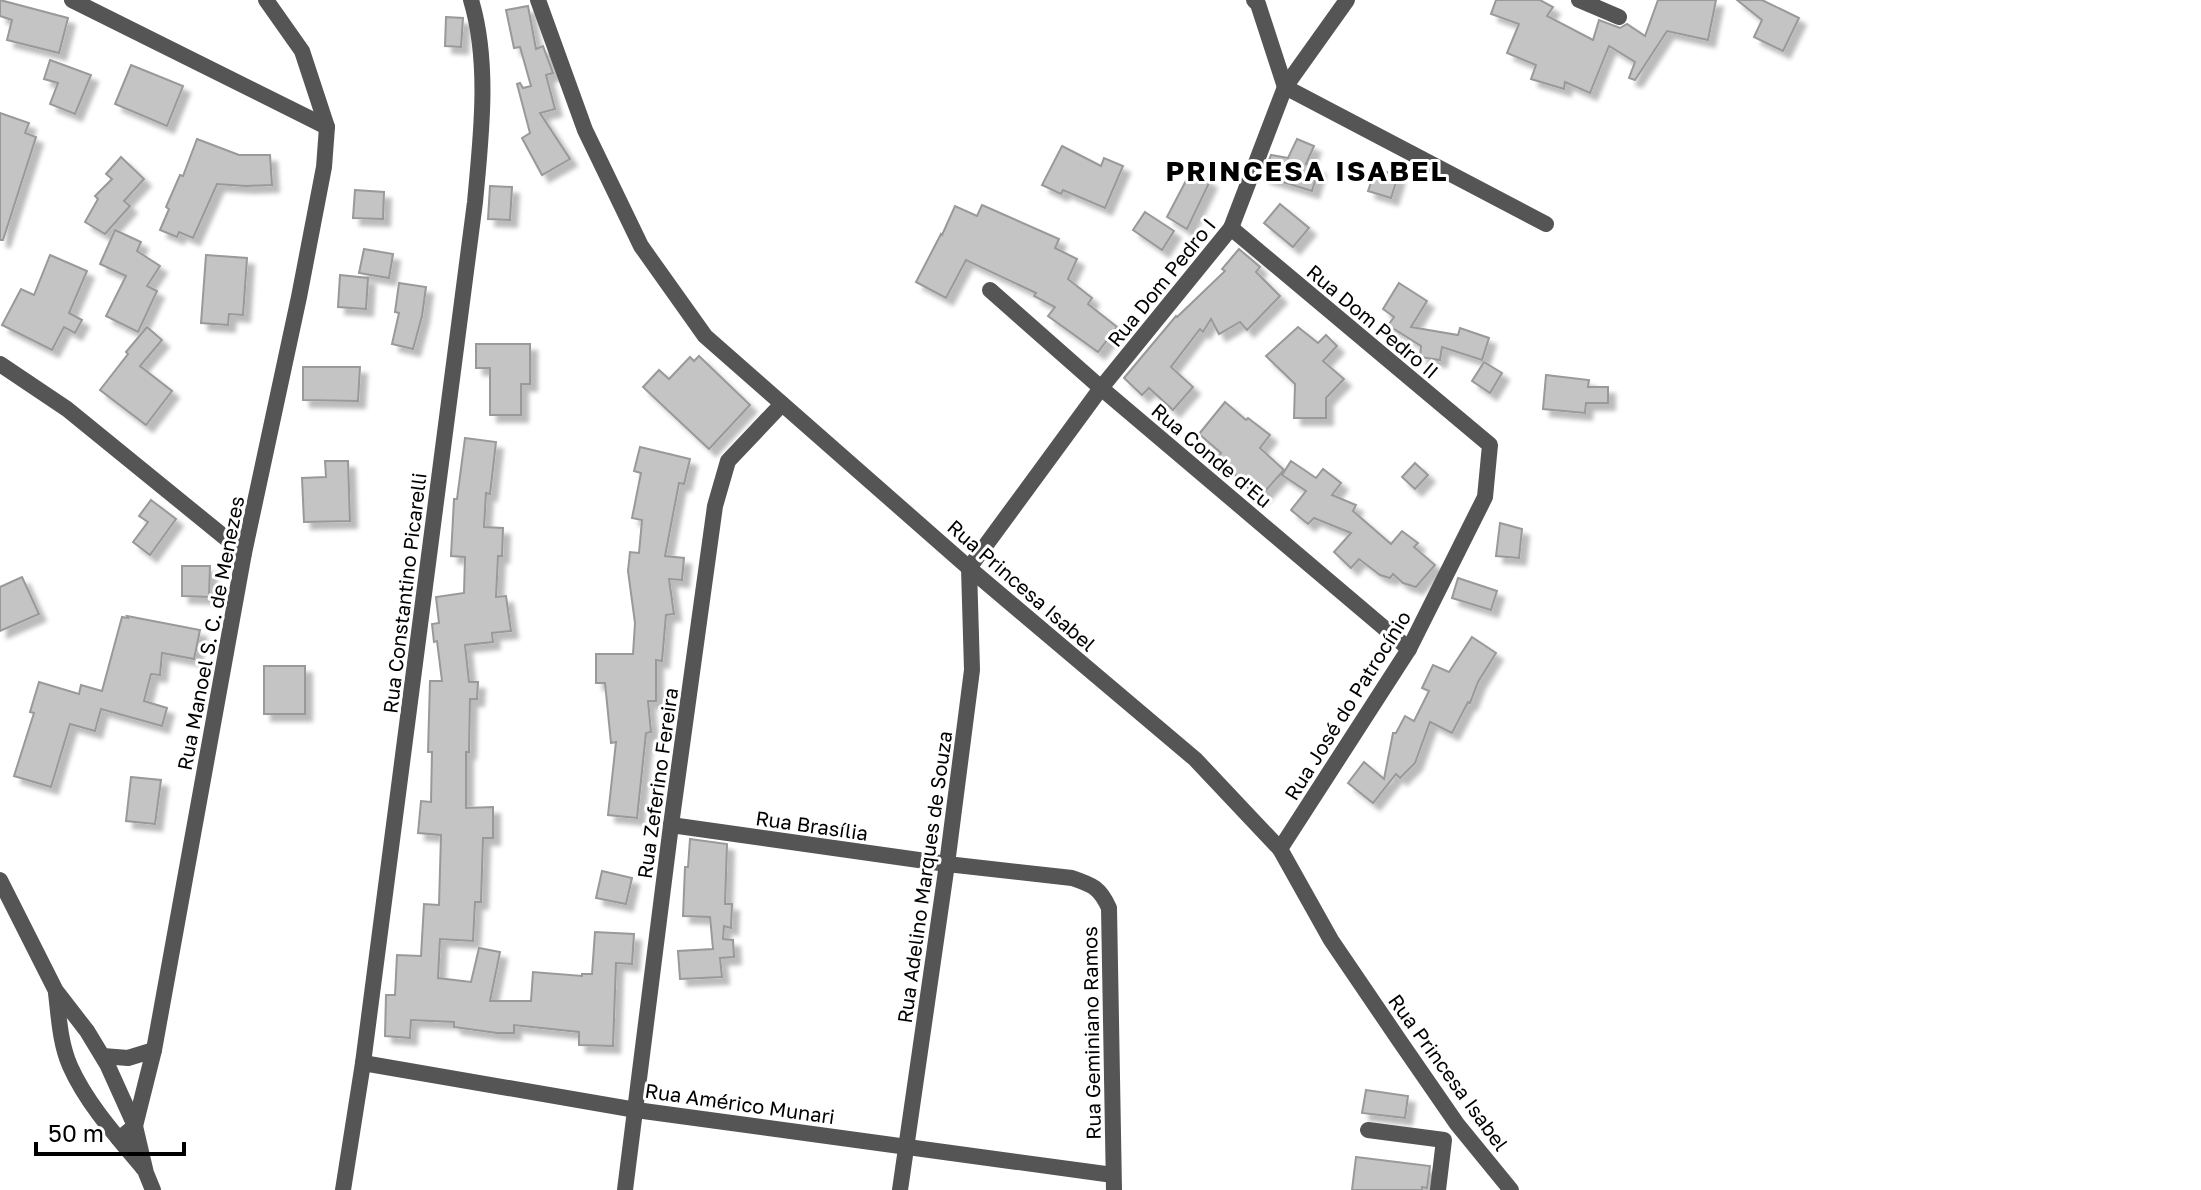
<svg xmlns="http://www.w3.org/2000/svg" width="2201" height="1190" font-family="'Golos Text',sans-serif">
<defs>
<filter id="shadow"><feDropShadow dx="7" dy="7" stdDeviation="2" flood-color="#0004"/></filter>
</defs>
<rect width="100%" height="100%" fill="#fff"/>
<g fill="#c4c4c4" stroke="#999" stroke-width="2" filter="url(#shadow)">
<path d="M0,0L68,18L59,53L7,40L12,20L0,16Z"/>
<path d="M1496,0H1540L1553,7L1547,16L1593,40L1599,20L1620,28L1627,24L1645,36L1658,0H1716L1708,40L1667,31L1635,80L1629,78L1635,62L1609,46L1590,93L1565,82L1564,89L1531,79L1536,65L1507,53L1519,24L1491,14Z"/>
<path d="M1737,0H1762L1799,18L1783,51L1754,37L1762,20Z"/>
<path d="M528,6L536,49L543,46L553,73L546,75L555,109L540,113L570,159L542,175L522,138L530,133L517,84L520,83L523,88L531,86L520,47L514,48L506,10Z"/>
<path d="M446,17L463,18L461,47L445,46Z"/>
<path d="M50,60L91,75L75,114L50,104L58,83L44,79Z"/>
<path d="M131,65L183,86L167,126L115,104Z"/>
<path d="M0,113L29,123L25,133L36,137L3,240H0Z"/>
<path d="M197,139L239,155H270L272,185L246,186L217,184L193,238L179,232L177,237L160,230L169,209L166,207L180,175L183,176Z"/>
<path d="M1297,139L1314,146L1306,164L1319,168L1312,191L1263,176L1271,155L1288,158Z"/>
<path d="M1062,146L1101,166L1104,158L1123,166L1105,208L1063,190L1061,194L1042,185Z"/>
<path d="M121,157L144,179L124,201L130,206L105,234L85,222L98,199L95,196L112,179L106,174Z"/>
<path d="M1376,168L1398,176L1391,198L1368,191Z"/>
<path d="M1191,171L1210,181L1187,229L1167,217Z"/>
<path d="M490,186L512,187L510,220L488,219Z"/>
<path d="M355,190L384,192L383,219L353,218Z"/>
<path d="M1280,204L1309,228L1293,247L1264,223Z"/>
<path d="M982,205L1059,239L1055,248L1077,259L1068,279L1092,298L1088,304L1117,327L1098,352L1048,316L1055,307L1034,296L1036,293L966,260L946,298L916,282L941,234L942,235L955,206L977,216Z"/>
<path d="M1145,212L1174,231L1162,250L1133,230Z"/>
<path d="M115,230L141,242L137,251L160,266L147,286L157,291L138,332L106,316L126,276L100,264Z"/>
<path d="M364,249L393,254L389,278L359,273Z"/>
<path d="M1239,249L1260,267L1256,272L1280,296L1247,330L1240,322L1219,334L1211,319L1203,332L1200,329L1171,367L1193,387L1173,410L1149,388L1142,395L1124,378L1176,316L1177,317L1225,271L1222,269Z"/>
<path d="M50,255L87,271L69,313L82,320L75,333L64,327L52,350L2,325L21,289L34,295Z"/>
<path d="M206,255L247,258L243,315L229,314L228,325L201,323Z"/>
<path d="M340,275L368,278L366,309L338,307Z"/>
<path d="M399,283L426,287L422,316L413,349L392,344L399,313L395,312Z"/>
<path d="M1399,283L1427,301L1411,327L1458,335L1460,328L1489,338L1482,360L1442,347L1440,360L1420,357L1421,346L1386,324H1389L1394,317L1383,309Z"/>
<path d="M147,327L162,340L140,366L172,391L146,425L100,390L128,354L126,352Z"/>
<path d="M1298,327L1318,343L1326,335L1337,346L1323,361L1344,379L1326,398V418H1294L1295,384L1266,356Z"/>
<path d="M476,344H530V384H521V415H490V368H476Z"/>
<path d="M699,356L750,405L709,449L643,387L659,370L669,379L690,357L694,361Z"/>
<path d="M1484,362L1502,373L1490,393L1472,381Z"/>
<path d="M303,367H360L358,401L303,400Z"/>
<path d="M1546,375L1589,380L1588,387H1608V403H1586L1585,413L1543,409Z"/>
<path d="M1225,402L1246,420L1248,418L1270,435L1260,448L1284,470L1259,498L1245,485L1246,483L1216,460L1221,453L1199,434Z"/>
<path d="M465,438L496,442L490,494L486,493L484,527L503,528L502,556H498L496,597L506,596L511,631L492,633L493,642L465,645L469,682H478L477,699H470L469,752H466V808L493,807V838H483L481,902H475L473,941L440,939L438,978L471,982L479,948L500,952L490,1001H531L533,972L582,976V974H592L595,932L634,934L632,964L616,963L613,1046L579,1045V1032L514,1025V1033H497L454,1027V1022L411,1020L410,1038L385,1036L386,995H395L397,955L421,956L424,904L439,905L441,835L418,833L421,801L431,802L432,752H428L430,681H442L437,641L434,642L432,624L439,623L436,597L464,593L465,557L451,556L454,499H457Z"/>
<path d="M640,447L690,459L684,484L679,483L665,556L684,558L682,580L669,579L674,614L666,615L662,661L656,660V701H648L651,732L646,733L637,818L608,815L616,742L611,743L605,683H596V654H633L635,623L628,571L630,552L639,553L642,520L632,518L641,473L634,471Z"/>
<path d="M325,461H348L350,521L304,522L302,478L326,477Z"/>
<path d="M1291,461L1316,478L1323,469L1341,483L1332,495L1356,505L1353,511L1391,544L1402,531L1418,543L1414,547L1435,565L1416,587L1403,583L1393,574L1390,578L1380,575L1359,559L1351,568L1334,552L1351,533L1314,518L1308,524L1291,510L1306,491L1282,475Z"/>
<path d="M1415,463L1428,475L1415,489L1402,477Z"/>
<path d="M151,500L176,519L150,555L133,542L148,522L139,516Z"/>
<path d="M1500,523L1522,529L1519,558L1496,556Z"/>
<path d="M182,566H210L209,597L182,596Z"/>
<path d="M22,577L39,614L0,631V587Z"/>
<path d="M1458,578L1497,591L1491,610L1452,598Z"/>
<path d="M127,616L200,630L194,659L162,653L160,675L151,674L144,701L167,708L162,726L101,709L95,731L70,724L51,787L14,776L34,713L30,712L39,682L79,694L81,685L102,691L122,617L128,618Z"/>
<path d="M1472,637L1496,653L1478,682L1470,703L1468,702L1452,733L1430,722L1415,763L1400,778L1396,774L1373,803L1348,783L1364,762L1384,779L1393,733H1396L1405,716L1414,721L1429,691L1422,688L1433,665L1449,672Z"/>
<rect x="264" y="666" width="41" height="48"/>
<path d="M131,777L161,780L155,824L126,821Z"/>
<path d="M690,839L727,844L725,904H732L731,928L724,926L723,939L733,940L734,957L720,958L722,977L680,979L678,951L713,949L710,917L683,916L685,867H688Z"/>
<path d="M602,871L632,878L626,904L596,898Z"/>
<path d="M1366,1090L1408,1096L1405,1118L1362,1113Z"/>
<path d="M1356,1157L1430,1166L1427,1188L1422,1187V1190H1352Z"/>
</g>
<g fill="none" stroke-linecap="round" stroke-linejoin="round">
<g stroke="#555" stroke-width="16">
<path d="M72,0L327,127"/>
<path d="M538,0L585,130L641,246L705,336L969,568L1195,759L1280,849L1331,940L1399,1040L1457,1124L1511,1190"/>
<path d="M1254,0L1258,4L1285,87L1546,224"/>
<path d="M1579,0L1619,17"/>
<path d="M1231,228L1490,445L1485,497L1409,649L1280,849"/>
<path d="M990,290L1101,388L1409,649"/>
<path d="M0,364L67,409L244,553"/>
<path d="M671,825L947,864L1072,878C1093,885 1100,888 1109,908L1114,1190"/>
<path d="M0,880L56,991L87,1031L107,1064L135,1126L146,1173L153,1190"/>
<path d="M56,993C59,1018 60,1043 70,1066C87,1104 117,1137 143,1168"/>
<path d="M103,1056L128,1058L154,1050"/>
<path d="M363,1063L636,1110L1113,1175"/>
<path d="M1368,1130L1444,1140L1438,1190"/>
<path d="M119,1139L135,1126L154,1050L244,553L299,297L324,167L327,127L302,51L266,0"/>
<path d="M343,1190L363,1063L475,202C481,137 490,63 471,0"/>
<path d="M625,1190L671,825L715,506L728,461L782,404"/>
<path d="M900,1190L947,864L972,670L969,568L1101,388L1231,228L1285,87L1347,0"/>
</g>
</g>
<g text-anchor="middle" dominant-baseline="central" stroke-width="6" stroke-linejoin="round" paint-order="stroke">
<g font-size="20" fill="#000" stroke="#fff">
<text transform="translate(1161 282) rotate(-51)">Rua Dom Pedro I</text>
<text transform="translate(1373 321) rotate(40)">Rua Dom Pedro II</text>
<text transform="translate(1212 455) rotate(40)">Rua Conde d'Eu</text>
<text transform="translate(1022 585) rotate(41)">Rua Princesa Isabel</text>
<text transform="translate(404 593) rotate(-83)">Rua Constantino Picarelli</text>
<text transform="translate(210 633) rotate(-79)">Rua Manoel S. C. de Menezes</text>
<text transform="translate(1347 705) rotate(-58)">Rua José do Patrocínio</text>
<text transform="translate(657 783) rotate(-82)">Rua Zeferino Fereira</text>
<text transform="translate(812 825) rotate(8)">Rua Brasília</text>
<text transform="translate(924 877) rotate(-82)">Rua Adelino Marques de Souza</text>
<text transform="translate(1091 1033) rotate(-91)">Rua Geminiano Ramos</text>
<text transform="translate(1449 1072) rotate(54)">Rua Princesa Isabel</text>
<text transform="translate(740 1103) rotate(8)">Rua Américo Munari</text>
</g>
<g font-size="28" font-weight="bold" letter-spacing="2" fill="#000" stroke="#fff">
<text x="1307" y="170">PRINCESA ISABEL</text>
</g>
</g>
<path d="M36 1142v12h148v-12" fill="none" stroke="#000000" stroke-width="4"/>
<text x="48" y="1142" font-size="24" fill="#000000" stroke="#ffffff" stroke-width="6" paint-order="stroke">50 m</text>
</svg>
